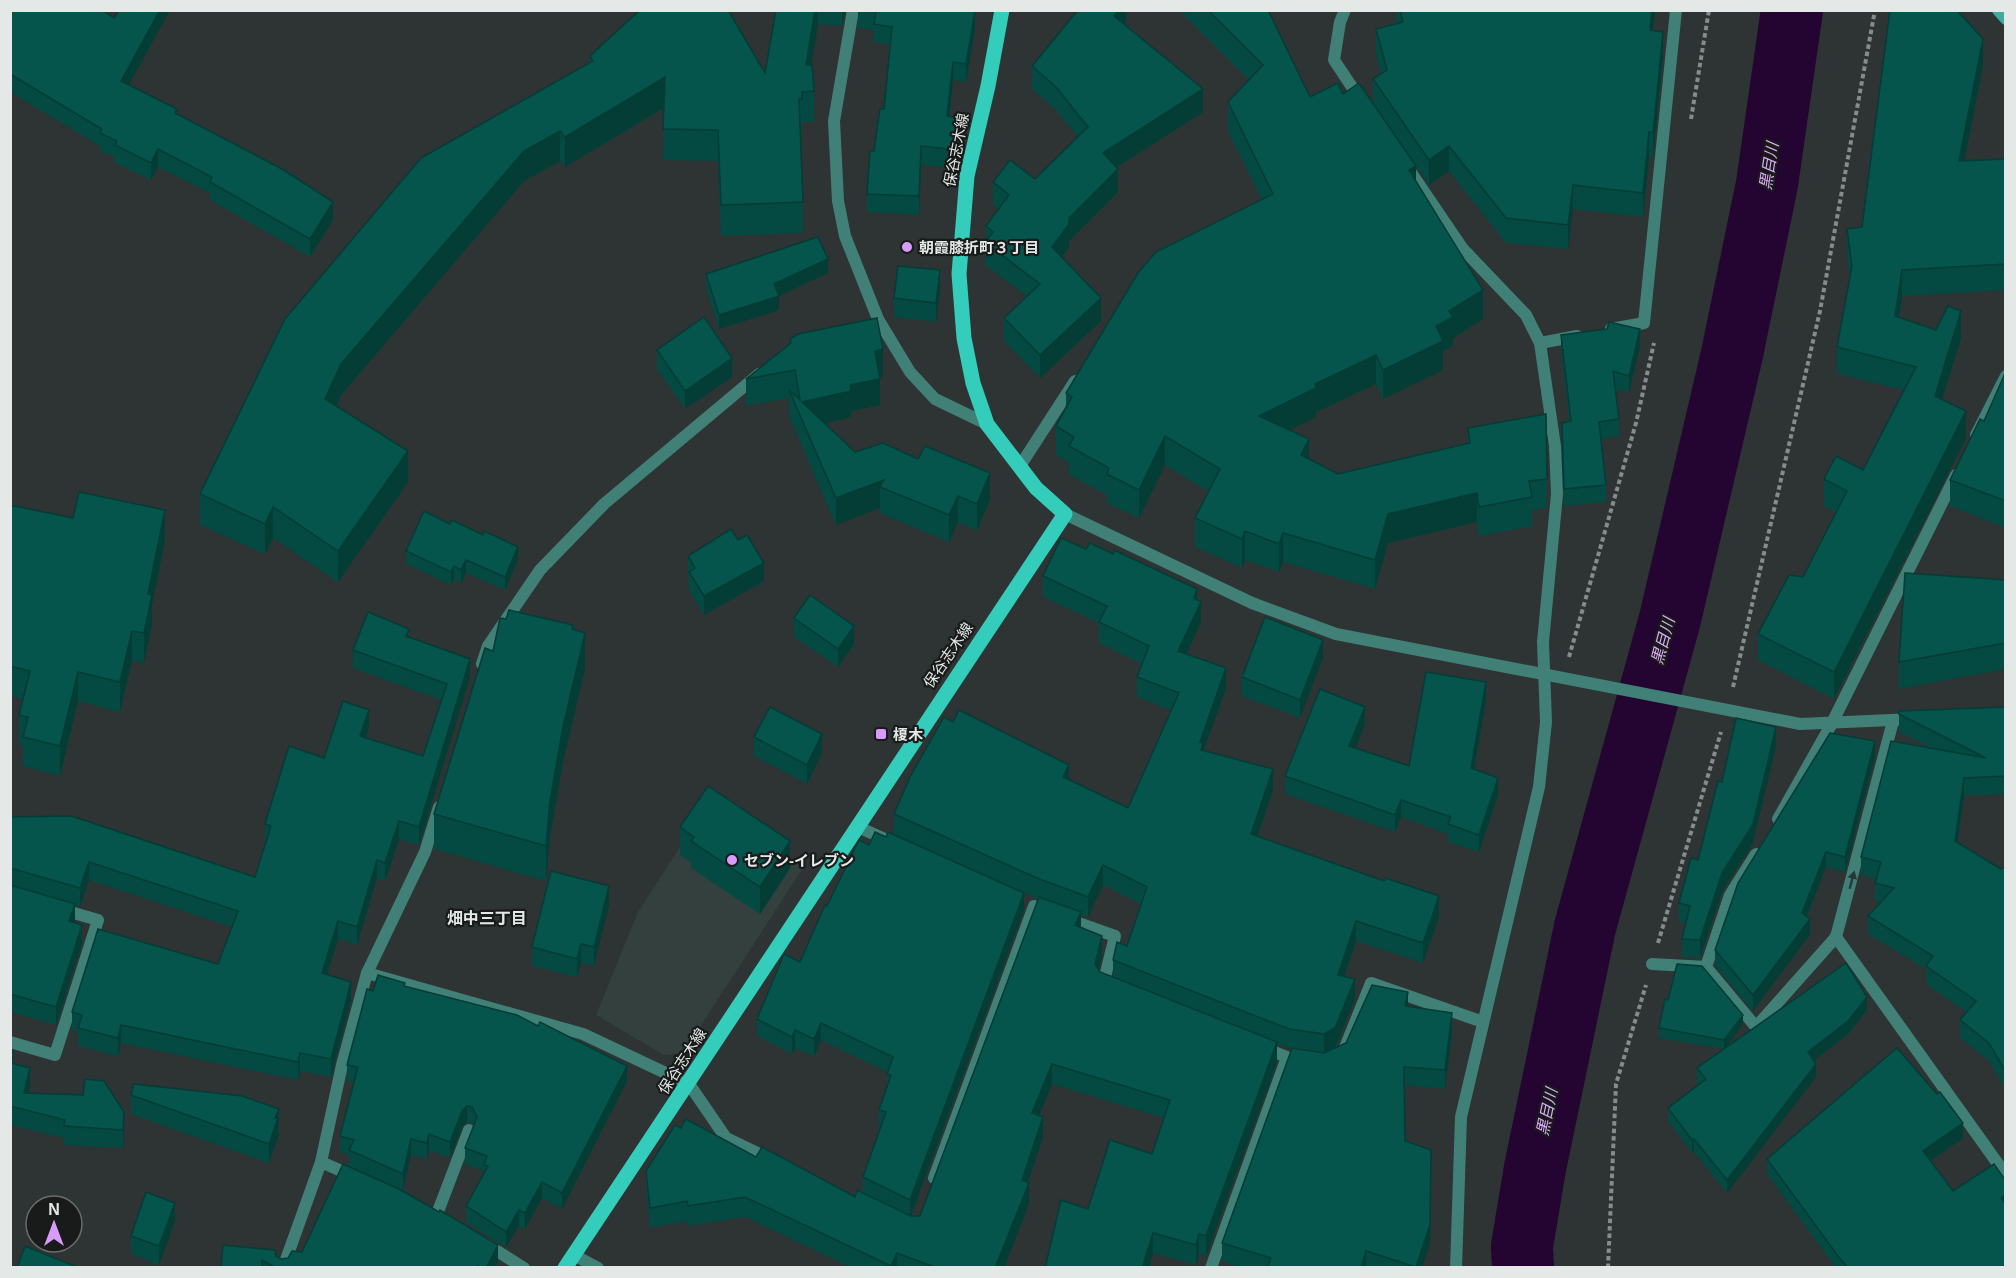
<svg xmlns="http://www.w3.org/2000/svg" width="2016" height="1278" font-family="Helvetica,'Noto Sans JP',sans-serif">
<rect width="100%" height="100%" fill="#2d3433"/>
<path fill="#33403d" d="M707,805L803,868L683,1053L664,1055L596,1015L638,912Z"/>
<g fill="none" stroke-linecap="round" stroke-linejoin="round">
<path stroke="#240431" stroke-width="62" d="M1523,1268L1522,1246L1535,1168L1585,927L1670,619L1732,354L1767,184L1792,10"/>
<g stroke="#868c8b" stroke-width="4" stroke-dasharray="4.5 3" stroke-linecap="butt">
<path d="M1691,119L1709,10"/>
<path d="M1569,657L1636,423L1654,343"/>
<path d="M1733,687L1820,311L1875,10"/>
<path d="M1658,943L1721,732"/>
<path d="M1608,1268L1616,1084L1646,985"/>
</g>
<g stroke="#418077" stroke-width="12">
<path d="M1611,329L1644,323L1676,10"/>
<path d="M1540,343L1577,336"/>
<path d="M1976,435L2006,376"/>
<path d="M1020,466L1075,381"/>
<path d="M1778,819L1831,725L1956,475"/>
<path d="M1652,964L1706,967L1756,1027L1836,937"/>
<path d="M1706,967L1730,895L1756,854"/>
<path d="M1344,1050L1371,983L1483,1022"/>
<path d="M321,1162L353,1176"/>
<path d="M437,1214L469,1130"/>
<path d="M486,1244L524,1268"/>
</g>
<g stroke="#418077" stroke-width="12">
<path d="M853,10L834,121L838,201L845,236L878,319L910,372L935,399L987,424"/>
<path d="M1345,10L1340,22L1334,60L1360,99"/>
<path d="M1408,168L1463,249L1526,315L1540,343L1555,446L1557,494L1543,642L1546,722L1539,787L1461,1117L1456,1268"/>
<path d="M482,664L488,646L540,570L604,504L759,374"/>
<path d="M1893,721L1836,937L2006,1175"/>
<path d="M858,827L887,840"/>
<path d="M1067,919L1115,936L1103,985L1108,987"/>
<path d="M367,973L583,1034L689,1084L726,1138L772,1160"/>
<path d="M10,1042L55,1055L98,920L60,909"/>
<path d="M934,1178L1034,906"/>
<path d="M574,1255L598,1268"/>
<path d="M283,1268L321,1162L342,1065L367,973L425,852L439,807"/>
<path d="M1211,1268L1287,1057L1264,1048"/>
</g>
<path stroke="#418077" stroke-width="12" d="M1065,514L1252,603L1336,634L1800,724L1914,719"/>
<path stroke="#3eab9e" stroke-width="12" d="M1998,10L2006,19"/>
<path stroke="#34ccbb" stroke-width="15" d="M565,1268L1065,514L1036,488L987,424L973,383L964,338L959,274L967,176L988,86L1002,10"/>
</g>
<g fill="#044942" fill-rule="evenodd">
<path d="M10,10L129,85L177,114L333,220L310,257L210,200V193L158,167L151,180L115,163V157L100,151V146L10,92Z"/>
<path d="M776,10H845L842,26L818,24L811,65L814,91V122H802V130H800L803,202V233L721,236L718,161L663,160L664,108L565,167L560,161L524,181L341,395L336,406L408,482L338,582L273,538L265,554L200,525V494L590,62V56L765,73Z"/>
<path d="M858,10H972L975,29L966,82L953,80L949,117L960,136L956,169L921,165L919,215L867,212V194L874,151L884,109L890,45L874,42V30L858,28Z"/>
<path d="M1126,10V25L1203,112L1117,167L1118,192L1069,241V247L1061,257L1101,321L1040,378L1004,341V318L1027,296L985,265L986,226L998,209L993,205V182L1035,179L1078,137L1056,110L1032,89V66Z"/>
<path d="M1179,10H1268L1310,97L1343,94L1416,180L1483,319L1453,338V346L1443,351V370L1383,399L1376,384L1316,412V417L1289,430L1309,459L1338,474L1468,443V428L1547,479V508L1532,510V526L1479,536L1477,522L1388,543L1375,589L1283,562L1279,572L1245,560L1242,568L1195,547V518L1209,492L1165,465L1139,518L1107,503V495L1069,475V463L1056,455V426L1066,407V393L1262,200L1228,131V102L1249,80Z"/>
<path d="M1396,10H1655L1653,31L1663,56L1653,157H1649L1643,217L1573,209L1568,249L1506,243L1449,171L1429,185L1373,103V79L1381,74L1376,54V29L1396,24Z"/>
<path d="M1983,65L1964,161L2006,158V290L1902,296L1899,318L1961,338L1942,399L1966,438L1834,699L1758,660V634L1803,577L1836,512L1824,506V479L1863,470L1904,390L1837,374V347L1850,278L1847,255V229L1862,227Z"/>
<path d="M828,273L779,296V310L719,329L706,288V274Z"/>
<path d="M940,289L936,322L894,317V298Z"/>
<path d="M1561,335L1640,346L1629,392L1615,389L1619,419V436L1601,439L1606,485V502L1564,506L1562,440L1569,421L1561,351Z"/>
<path d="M790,339L883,376L880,377V405L851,411V417L825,423L855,452L990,499L977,531L958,522L949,542L880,513V508L836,525L789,416V398L746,406V379L790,344Z"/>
<path d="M657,350L732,377L685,409L657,369Z"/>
<path d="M2006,371V528L1950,506V480L1984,421Z"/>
<path d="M10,505L165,540L152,605V625L144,663L132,660L120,712L78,701L60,776L23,766V746L19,745V715L23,699L10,696Z"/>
<path d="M406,551L518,560L505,590L466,573L461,583L454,579L451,585L406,564Z"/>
<path d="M688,556L764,581L704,615L689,590V577L688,575Z"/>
<path d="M1043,576L1197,600L1201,622L1186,654L1226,688L1204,750L1273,790L1257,836L1439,917L1423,963L1356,941L1344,977L1355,999L1336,1048L1346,1043L1408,1007L1452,1031L1445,1089L1404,1085L1405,1141L1430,1243L1422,1268H1242L1222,1261V1243L1292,1049L1277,1044V1062L1206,1256L1199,1254L1196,1265L1153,1253L1149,1268H1045L1088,1209L1152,1154L1164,1118L1052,1084L1039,1116L1043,1137L1028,1183L1029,1203L1004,1268H852L745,1217L688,1226L687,1221L650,1228L646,1191V1171L681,1128L756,1157L855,1197L863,1193V1177L881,1127H879V1110L887,1088V1072L821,1040L814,1056L795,1048L792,1054L757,1036V1019L800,962L827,906L1024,910L911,1216H920L1038,899L894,834V814L1069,779L1128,808L1171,710L1137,697V677L1142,664L1099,643V623L1043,597ZM1103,885L1141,904L1127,946L1113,960V978L1100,972L1098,970L1102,956L1081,928V915L1088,917Z"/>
<path d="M2006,580V671L2005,669L1899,689V662Z"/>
<path d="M794,618L854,644L838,667L794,637Z"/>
<path d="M573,630L585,668L563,762L550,837L546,881L434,849V814L493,651Z"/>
<path d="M409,637L470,677L419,845L399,839L385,881L377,878L357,945L338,939L327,974L351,1000L331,1077L300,1071L298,1080L121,1043L118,1056L78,1046V1032L72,1030V1012L218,964L232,927L89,880L80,906L75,905V923L82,943L56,1025L10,1012V817L255,877L266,842H265V824L324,758L369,728L366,738L423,756L441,700L353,668V650Z"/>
<path d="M1323,658L1300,718L1242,696V677Z"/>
<path d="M1486,700L1474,769L1498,795L1479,852L1448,842V834L1401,817L1395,832L1285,794V776L1365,724L1355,748L1409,766Z"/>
<path d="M2006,707V794L1964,796L1957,842L2001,869L2006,866V1090L1989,1061L1960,1038V1020L1966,1012L1926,984V969L1868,934V916L1880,902L1875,901V883L1876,879L1861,875V857L1931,748L1899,732V714Z"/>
<path d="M754,737L822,753L807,784L754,756Z"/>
<path d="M1776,746L1753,843L1722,892L1700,958L1682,957V939L1686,923L1679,922V903L1698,860L1722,782Z"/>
<path d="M1875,756L1845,872L1826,867L1807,917L1810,934L1753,1011L1715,965V950Z"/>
<path d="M680,827L790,868L760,914L691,868V862L680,855Z"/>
<path d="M609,905L594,966L581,963L577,977L532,966V947Z"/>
<path d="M405,986L627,1081L562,1209L542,1198L525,1229L519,1226L506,1247L466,1222V1206L484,1173V1171L465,1164V1148L474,1125L472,1123L467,1122L462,1127L450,1158L429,1150L427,1159L411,1155L403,1190L349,1166V1155L340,1152V1136L354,1082L347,1081V1065L373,991Z"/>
<path d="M1867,1010L1848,1034L1814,1060L1816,1077L1727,1193L1694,1152L1692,1153L1668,1121V1108L1699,1084L1697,1082V1068L1724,1049L1659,1038V1028L1743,1024L1725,1049Z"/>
<path d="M10,1052L14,1064L30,1086L29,1093L124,1130L123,1148L64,1145V1138L10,1125Z"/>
<path d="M131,1095L279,1128L278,1137L269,1163L131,1114Z"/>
<path d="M1963,1138L1930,1161L1953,1191L2006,1268H1836L1767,1174V1159Z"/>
<path d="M175,1221L159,1265L131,1254V1236Z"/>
<path d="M302,1252L498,1262L495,1268H221L276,1256L281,1259L288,1258Z"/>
</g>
<g fill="#043c36">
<path d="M160,10H170L121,99V81Z"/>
<path d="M815,10H818V24L807,92L806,65Z"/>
<path d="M842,10H845L842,26Z"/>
<path d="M1119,10H1126V25L1114,16Z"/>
<path d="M1652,10H1655L1650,55V30Z"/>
<path d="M975,11V29L966,82V64Z"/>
<path d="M1663,32V56L1653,157V133Z"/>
<path d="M1983,39V65L1959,188V161Z"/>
<path d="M953,62V80L947,135V116Z"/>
<path d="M665,77V107L565,167V137Z"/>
<path d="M1203,89V112L1103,176V153Z"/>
<path d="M960,118V136L956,169V150Z"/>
<path d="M560,131V161L524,181L341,395L325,429V399L341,364L524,151Z"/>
<path d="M1649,132V157L1643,217V193Z"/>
<path d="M921,146V165L919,215V196Z"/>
<path d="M1449,146V171L1429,185V160Z"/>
<path d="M158,149V167L151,180V163Z"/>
<path d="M1416,166V194L1409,170Z"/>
<path d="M1118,169V192L1069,241V247L1052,270V247L1069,218Z"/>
<path d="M1573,185V209L1568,249V225Z"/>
<path d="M333,202V220L310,257V239Z"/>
<path d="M828,259V273L779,296V310L719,329V315L774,284Z"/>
<path d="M940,270V289L936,322V303Z"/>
<path d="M1902,270V296L1895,343V316Z"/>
<path d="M1483,290V319L1453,338V346L1443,351V370L1383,399V370L1436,326L1449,311Z"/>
<path d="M1101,298V321L1040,378V355Z"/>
<path d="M1961,311V338L1935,422V396Z"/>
<path d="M1640,329V346L1629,392V376Z"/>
<path d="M883,349V376L875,378V351Z"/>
<path d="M1376,355V384L1316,412V417L1259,445V416L1315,384Z"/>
<path d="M732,358V377L685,409V391Z"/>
<path d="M880,379V405L851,411V417L806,428L802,402L850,385Z"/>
<path d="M1966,411V438L1834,699V672Z"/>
<path d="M1165,436V465L1139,518V490Z"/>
<path d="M1309,439V468L1301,455Z"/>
<path d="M408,451V482L338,582V551Z"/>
<path d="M990,473V499L977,531V504Z"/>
<path d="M884,480L880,487V508L836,525V498Z"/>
<path d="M1477,493V522L1388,543L1375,589V560L1388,514Z"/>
<path d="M958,496V522L949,542V515Z"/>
<path d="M273,507V538L265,554V524Z"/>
<path d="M165,510V540L152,605V625L144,663V633L148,594Z"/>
<path d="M1245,531V560L1242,568V539Z"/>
<path d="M1283,533V562L1279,572V544Z"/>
<path d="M518,547V560L505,590V577Z"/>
<path d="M466,560V573L461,583V570Z"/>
<path d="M764,563V581L704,615V596Z"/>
<path d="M454,566V579L451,585V572Z"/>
<path d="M1197,589V610L1194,598Z"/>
<path d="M1201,602V622L1178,671V651Z"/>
<path d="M854,626V644L838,667V649Z"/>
<path d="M132,631V660L120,712V682Z"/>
<path d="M585,633V668L563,762L550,837L546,881V846L550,801L563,727Z"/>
<path d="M1323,640V658L1300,718V700Z"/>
<path d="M470,659V677L419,845V827Z"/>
<path d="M1226,668V688L1203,752V764L1200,742Z"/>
<path d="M78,672V701L60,776V746Z"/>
<path d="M1486,682V700L1471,786V768Z"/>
<path d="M1365,707V724L1349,763V746Z"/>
<path d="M369,710V728L360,754V736Z"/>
<path d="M1776,727V746L1753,843L1722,892L1700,958V940L1722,873Z"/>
<path d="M822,734V753L807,784V765Z"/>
<path d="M1875,741V756L1845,872V857Z"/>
<path d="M1069,765V785L1063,777Z"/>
<path d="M1273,769V790L1251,854V834Z"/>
<path d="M1498,778V795L1479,852V835Z"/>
<path d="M1964,778V796L1955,859V841Z"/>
<path d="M1401,800V817L1395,832V815Z"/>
<path d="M399,821V839L385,881V863Z"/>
<path d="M790,841V868L760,914V887Z"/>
<path d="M1826,852V867L1802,928V913Z"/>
<path d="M377,860V878L357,945V927Z"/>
<path d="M89,862V880L80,906V888Z"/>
<path d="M1103,865V885L1088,917V897Z"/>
<rect x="10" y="868" width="2" height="18"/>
<path d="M609,886V905L594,966V947Z"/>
<path d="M1024,893V910L910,1218V1200Z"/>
<path d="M1439,896V917L1423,963V943Z"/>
<path d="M75,904V922L69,939V921Z"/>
<path d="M1081,912V932L1075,925Z"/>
<path d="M1810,919V934L1753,1011V995Z"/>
<path d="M338,921V939L322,991V973Z"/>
<path d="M1356,921V941L1338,995V975Z"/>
<path d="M82,925V943L56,1025V1007Z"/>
<path d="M1102,936V956L1095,984V964Z"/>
<path d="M581,944V963L577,977V959Z"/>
<path d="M1355,979V999L1335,1048L1324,1054V1034Z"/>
<path d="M351,982V1000L331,1077V1059Z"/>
<path d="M1408,992V1011L1405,1006Z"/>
<path d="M1867,997V1010L1848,1034L1808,1065V1052Z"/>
<path d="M1452,1013V1031L1445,1089V1070Z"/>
<path d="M1743,1015V1024L1724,1050V1040Z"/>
<path d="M821,1023V1040L814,1056V1039Z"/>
<path d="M121,1025V1043L118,1056V1038Z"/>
<path d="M795,1030V1048L792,1054V1037Z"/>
<path d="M1277,1042V1062L1206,1256V1236Z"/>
<path d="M300,1053V1071L298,1080V1062Z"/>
<path d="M1052,1064V1084L1032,1133V1113Z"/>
<path d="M1816,1064V1077L1727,1193V1180Z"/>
<path d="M627,1066V1081L562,1209V1193Z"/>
<path d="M30,1068V1086L24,1111V1093Z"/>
<path d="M467,1106V1122L462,1127L450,1158V1142L462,1111Z"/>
<path d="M279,1109L278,1137L269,1163V1144L275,1118Z"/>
<path d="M124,1112V1130L123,1148V1130Z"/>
<path d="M1043,1117V1137L1022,1200V1180Z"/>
<path d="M1963,1123V1138L1923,1166V1151Z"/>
<path d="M429,1134V1150L427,1159V1143Z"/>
<path d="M411,1139V1155L403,1190V1174Z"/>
<path d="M1694,1139V1152L1692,1153V1140Z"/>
<path d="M1431,1150L1430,1243L1422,1268H1416L1430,1225Z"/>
<path d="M542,1182V1198L525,1229V1213Z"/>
<path d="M1029,1183V1203L1004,1268H995Z"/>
<path d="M2006,1194V1209L2001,1198Z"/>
<path d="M175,1203V1221L159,1265V1246Z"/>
<path d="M519,1210V1226L506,1247V1232Z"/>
<path d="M1153,1233V1253L1149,1268H1142Z"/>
<path d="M1199,1234V1254L1196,1265V1245Z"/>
<path d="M498,1245V1262L495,1268H486Z"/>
<path d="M1366,1251V1268H1361Z"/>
<path d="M897,1253V1268H891V1266Z"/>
</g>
<g fill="#05554d" stroke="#043c36" stroke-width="1.5">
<path d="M10,10H102L114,18L119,10H160L121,81L177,109L175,113L282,169L333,202L310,239L210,182L212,177L158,149L151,163L115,145L117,141L100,133L102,129L10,74Z"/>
<path d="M640,10H728L765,73L776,10H815L806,65H812L814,91L802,92V99H799L803,202L721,205L718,130L663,129L665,77L565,137L560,131L524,151L341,364L325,399L408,451L338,551L273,507L265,524L200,494L285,319L421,158L593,61L590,56Z"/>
<path d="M861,10L975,11L966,64L953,62L947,116L960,118L956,150L921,146L919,196L867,194L870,151H874L880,109H884L892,27L874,24L876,12Z"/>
<path d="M1078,10H1119L1114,16L1203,89L1103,153L1118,169L1069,218V224L1052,247L1101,298L1040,355L1004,318L1040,284L985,242L993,232L986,226L1009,195L993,182L1010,160L1035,179L1088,127L1056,87L1032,66Z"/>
<path d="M1208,10H1268L1310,97L1338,83L1343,94L1359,83L1416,166L1409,170L1483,290L1449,311L1453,317L1436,326L1443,341L1383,370L1376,355L1315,384L1316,388L1259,416L1309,439L1301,455L1338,474L1470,443L1468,428L1546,414L1547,479L1529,481L1532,497L1479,507L1477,493L1388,514L1375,560L1283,533L1279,544L1245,531L1242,539L1195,518L1220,469L1165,436L1139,490L1107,474L1109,468L1069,446L1074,437L1056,426L1072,397L1066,393L1138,273L1156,252L1273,194L1228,102L1263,65Z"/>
<path d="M1400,10H1652L1650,30L1663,32L1653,133L1649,132L1643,193L1573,185L1568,225L1506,218L1449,146L1429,160L1373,79L1387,70L1376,29L1403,22Z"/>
<path d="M1890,10H1957L1983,39L1959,161L2006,159V264L1902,270L1895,316L1936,330L1948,306L1961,311L1935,396L1966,411L1834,672L1758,634L1789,575L1803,577L1847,491L1824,479L1836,456L1863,470L1916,367L1837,347L1852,266L1847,229L1862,227Z"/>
<path d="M818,237L828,259L774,284L779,296L719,315L706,274Z"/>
<path d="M898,266L940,270L936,303L894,298Z"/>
<path d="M704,317L732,358L685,391L657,350Z"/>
<path d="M877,318L883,349L875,351L880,379L850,385L851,391L802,402L855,452L883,443L918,459L925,446L990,473L977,504L958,496L949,515L880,487L884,480L836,498L789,390L800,400L795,370L746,379L791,343L790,339L798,334Z"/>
<path d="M1609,322L1640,329L1629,376L1613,371L1619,419L1599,422L1606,485L1564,489L1562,423L1571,421L1561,335L1607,329Z"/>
<path d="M2006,371V501L1950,480L1980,419L1984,421Z"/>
<path d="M79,492L165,510L148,594L152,595L144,633L132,631L120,682L78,672L60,746L23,737L28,717L19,715L30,671L10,666V505L73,518Z"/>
<path d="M424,511L450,524L452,520L483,535L484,531L518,547L505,577L466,560L461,570L454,566L451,572L406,551Z"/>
<path d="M731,529L738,540L747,535L764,563L704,596L689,572L695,568L688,556Z"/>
<path d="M1061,538L1086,549L1090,543L1113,554L1114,550L1197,589L1194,598L1201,602L1178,651L1226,668L1200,742L1203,743L1201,750L1273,769L1251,834L1384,881L1385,878L1439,896L1423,943L1356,921L1338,975L1355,979L1335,1028L1324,1034L1289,1029L1113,960L1117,942L1127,946L1147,887L1103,865L1088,897L1037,878L894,814L910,777L944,717L953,722L959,710L1069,765L1063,777L1128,808L1179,693L1137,677L1149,646L1099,622L1107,606L1043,576Z"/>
<path d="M1905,573L2006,580V644L2005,643L1899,662Z"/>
<path d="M810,595L854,626L838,649L794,618Z"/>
<path d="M509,610L573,625L572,629L585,633L563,727L550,801L546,846L434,814L485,648L493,651L500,618L506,619Z"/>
<path d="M368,612L409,629L406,636L470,659L419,827L399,821L385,863L377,860L357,927L338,921L322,973L351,982L331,1059L300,1053L298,1062L121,1025L118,1038L78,1028L82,1015L72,1012L98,929L218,964L238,911L89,862L80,888L10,868V817L71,816L255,877L271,826L265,824L289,746L324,758L343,701L369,710L360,736L423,756L447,684L353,650Z"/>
<path d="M1265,617L1323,640L1300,700L1242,677Z"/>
<path d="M1426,672L1486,682L1471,768L1498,778L1479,835L1448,824L1451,817L1401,800L1395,815L1285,776L1320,689L1365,707L1349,746L1409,766Z"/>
<path d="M770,707L822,734L807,765L754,737Z"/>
<path d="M2006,707V776L1964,778L1955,841L2001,869L2006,866V1072L1989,1043L1960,1020L1976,1001L1926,966L1933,956L1868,916L1894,888L1875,883L1881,862L1861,857L1891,741L1986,758L1899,714V711Z"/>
<path d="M1736,718L1776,727L1753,824L1722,873L1700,940L1682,939L1690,906L1679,903L1691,858L1698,860L1718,781L1722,782Z"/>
<path d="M1830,733L1875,741L1845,857L1826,852L1802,913L1810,919L1753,995L1715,950L1738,883Z"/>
<path d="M708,786L790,841L760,887L691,841L694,837L680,827Z"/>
<path d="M875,832L886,837L888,832L1024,893L910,1200L863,1177L886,1112L879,1110L891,1075L887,1074L893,1057L821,1023L814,1039L795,1030L792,1037L757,1019L784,954L800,962L825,905L827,906L859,840L869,845Z"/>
<path d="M551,871L609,886L594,947L581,944L577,959L532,947Z"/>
<path d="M10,885L75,904L69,921L82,925L56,1007L10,994Z"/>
<path d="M1039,897L1081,912L1075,925L1102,936L1095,964L1100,972L1277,1042L1206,1236L1199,1234L1196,1245L1153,1233L1142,1268H1045L1061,1200L1088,1209L1110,1140L1152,1154L1170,1100L1052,1064L1032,1113L1043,1117L1022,1180L1029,1183L995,1268H937L897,1253L891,1266L745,1197L688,1206L687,1201L650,1208L646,1171L675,1125L681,1128L686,1119L756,1157L762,1147L855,1197L857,1190L911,1216H920Z"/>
<path d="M1846,963L1867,997L1848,1021L1808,1052L1816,1064L1727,1180L1694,1139L1692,1140L1668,1108L1706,1079L1697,1068Z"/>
<path d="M1677,964L1702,966L1743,1015L1724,1040L1659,1028L1665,999L1668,1000Z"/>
<path d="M378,975L405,983L404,986L517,1015L538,1026L540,1022L627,1066L562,1193L542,1182L525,1213L519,1210L506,1232L466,1206L488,1166L484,1165L487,1156L465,1148L477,1117L472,1107L467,1106L462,1111L450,1142L429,1134L427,1143L411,1139L403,1174L349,1150L354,1140L340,1136L358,1067L347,1065L367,989L373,991Z"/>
<path d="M1372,985L1408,992L1405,1006L1452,1013L1445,1070L1404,1067L1405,1141L1431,1150L1430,1225L1416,1267L1366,1251L1361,1268H1273L1268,1266L1271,1258L1222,1243L1292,1048L1324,1053L1346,1043Z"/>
<path d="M1897,1048L1937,1094L1940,1092L1963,1123L1923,1151L1953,1191L1994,1164L2006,1181V1194L2001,1198L2006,1205V1264L2000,1268H1848L1838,1256L1767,1159Z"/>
<path d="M10,1052L14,1053L11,1063L30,1068L24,1093L83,1095L85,1079L104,1081L124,1112L123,1130L64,1126L65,1120L10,1106Z"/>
<path d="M134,1084L242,1096L279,1109L275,1118H278L269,1144L131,1095Z"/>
<path d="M343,1164L399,1189L439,1212L440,1210L498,1245L486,1268H480L478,1266V1268H276L262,1260V1268H221L223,1245L275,1250L276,1256L281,1259L288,1258L292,1251L302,1252Z"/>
<path d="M146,1192L175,1203L159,1246L131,1236Z"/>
<path d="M25,1246L79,1268H17Z"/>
</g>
<defs><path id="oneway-solid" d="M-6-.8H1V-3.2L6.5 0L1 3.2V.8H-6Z" transform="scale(1.5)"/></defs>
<use fill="#243936" href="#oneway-solid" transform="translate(1852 880) rotate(-75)"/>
<g fill="#d79bf9" stroke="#181b1a" stroke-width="2">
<circle cx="907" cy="247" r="6"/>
<rect x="875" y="728" width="12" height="12" rx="3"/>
<circle cx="732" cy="860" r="6"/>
</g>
<g text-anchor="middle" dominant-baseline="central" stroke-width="4.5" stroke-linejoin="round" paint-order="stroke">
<g font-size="15" fill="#e4e8e7" stroke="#181b1a">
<text transform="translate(956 150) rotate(-79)">保谷志木線</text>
<text transform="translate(948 655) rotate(-56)">保谷志木線</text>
<text transform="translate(682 1061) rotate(-57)">保谷志木線</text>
</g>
<g font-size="15" font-weight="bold" fill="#e4e8e7" stroke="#181b1a" text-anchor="start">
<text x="919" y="247">朝霞膝折町３丁目</text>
<text x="893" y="734">榎木</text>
<text x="744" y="860">セブン-イレブン</text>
</g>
<g font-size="16" font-style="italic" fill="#dcabf8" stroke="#181b1a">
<text transform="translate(1769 166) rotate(-81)">黒目川</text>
<text transform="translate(1663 641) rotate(-75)">黒目川</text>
<text transform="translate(1547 1112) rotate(-78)">黒目川</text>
</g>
<g font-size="16" font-weight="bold" fill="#e4e8e7" stroke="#181b1a">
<text x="487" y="918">畑中三丁目</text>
</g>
</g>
<rect width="2016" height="1278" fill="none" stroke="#e4e8e7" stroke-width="24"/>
<g transform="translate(54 1224)"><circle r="28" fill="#181b1a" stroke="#6a6d6c" stroke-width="1.5"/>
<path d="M0-4.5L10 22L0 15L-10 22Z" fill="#d79bf9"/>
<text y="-9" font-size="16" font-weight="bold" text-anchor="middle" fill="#e4e8e7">N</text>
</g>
</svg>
